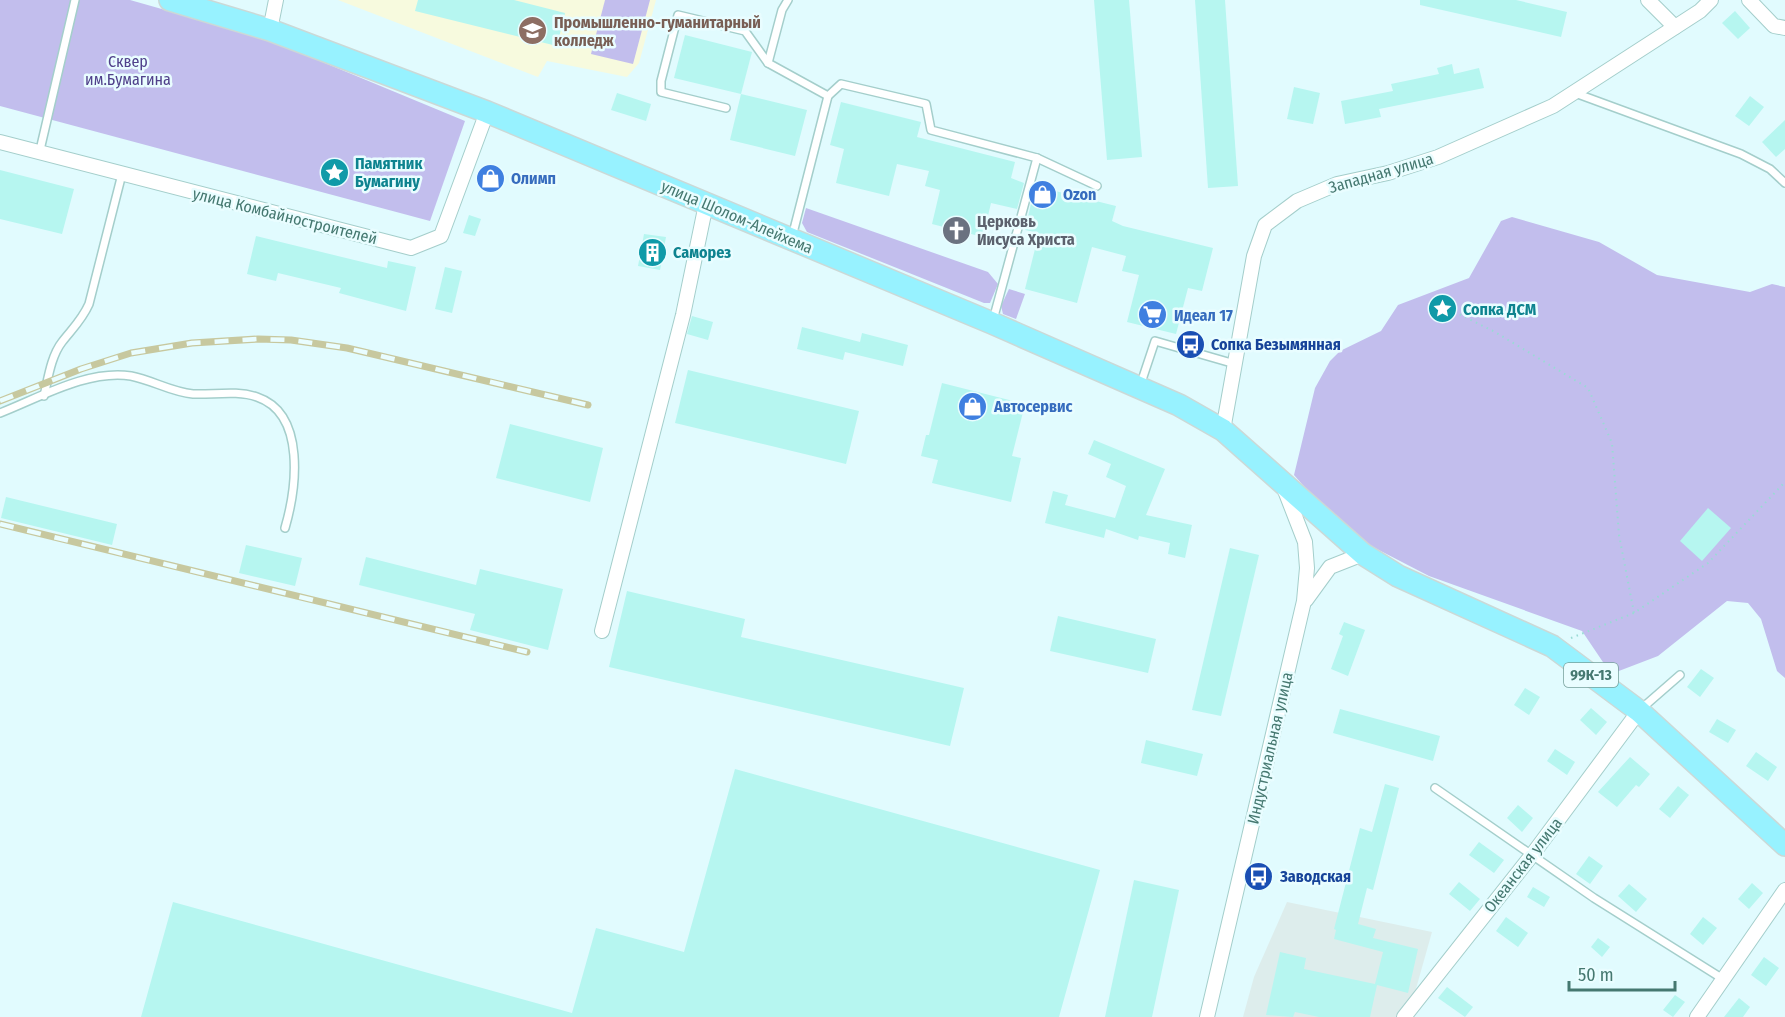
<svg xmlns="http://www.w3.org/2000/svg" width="1785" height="1017" font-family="'Fira Sans Condensed',sans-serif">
<rect width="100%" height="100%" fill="#e1fbfe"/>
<path fill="#ddedec" d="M1287,902L1432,932L1408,1017H1243L1254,977Z"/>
<path fill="#f7fade" d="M338,0H656L639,63L627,77L547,61L538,77Z"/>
<g fill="#c2beed">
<path d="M0,0H130L267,39L465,121L430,221L0,106Z"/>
<path d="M605,0H650L633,64L591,54Z"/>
<path d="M806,208L988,272L998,284L990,303H984L807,232L802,223Z"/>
<path d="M1512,217L1599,242L1657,275L1750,292L1772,284L1785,287V678L1777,671L1761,619L1748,603L1727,601L1658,656L1611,674L1582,631L1429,576L1344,532L1294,475L1315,388L1330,361L1340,351L1381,331L1398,305L1469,278L1501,221Z"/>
<path d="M1009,289L1025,294L1016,319L1003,314L1001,306Z"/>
</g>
<g fill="#b6f6f0">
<path d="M418,0H514L565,13L557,46L415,11Z"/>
<path d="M1094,0H1129L1142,157L1107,160Z"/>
<path d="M1195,0H1225L1238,186L1208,188Z"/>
<path d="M1420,0H1516L1567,12L1561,37L1420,5Z"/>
<path d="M1735,11L1750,28L1738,39L1722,23Z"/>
<path d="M685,35L752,52L741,94L674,78Z"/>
<path d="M1452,64L1454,74L1479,68L1484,88L1379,109L1381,117L1345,124L1341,101L1393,91L1391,84L1439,74L1437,68Z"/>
<path d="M1294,87L1320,93L1313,124L1287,119Z"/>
<path d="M617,93L651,104L646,121L611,110Z"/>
<path d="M741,94L807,110L795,156L730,140Z"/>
<path d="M1750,96L1764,107L1749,126L1735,116Z"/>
<path d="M841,102L921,122L917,137L1015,162L1011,178L1024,183L1017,209L991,203L983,237L932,224L940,190L925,186L929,171L897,164L889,196L836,183L844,149L830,145Z"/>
<path d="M1785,120V149L1776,157L1762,142Z"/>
<path d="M0,170L74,189L62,234L0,219Z"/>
<path d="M1035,186L1116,206L1112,221L1123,226L1213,248L1202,291L1188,288L1176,334L1127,322L1139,275L1122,271L1126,256L1092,247L1077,303L1025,289L1039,233L1025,230Z"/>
<path d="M469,215L481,219L475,236L463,233Z"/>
<path d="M644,234L666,237L660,270L638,266Z"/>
<path d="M256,236L387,268L388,261L416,267L406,311L339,293L341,288L278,273L276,281L247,274Z"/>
<path d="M445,267L462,271L452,313L435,309Z"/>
<path d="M692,316L713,322L708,340L687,334Z"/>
<path d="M802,327L860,342L862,333L908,345L903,366L845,352L843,360L797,349Z"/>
<path d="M688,370L859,411L846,464L675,423Z"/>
<path d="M942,383L1025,404L1012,456L1021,458L1011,502L932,483L938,460L921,456L926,435H929Z"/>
<path d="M510,424L603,448L590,502L496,478Z"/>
<path d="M1094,440L1165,469L1146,515L1192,525L1185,558L1168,554L1170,543L1139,536L1138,540L1106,529L1104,538L1045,523L1053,491L1068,495L1065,505L1115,518L1126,486L1106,477L1111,464L1088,454Z"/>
<path d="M6,497L117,524L112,545L1,518Z"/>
<path d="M1708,508L1731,528L1702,561L1680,541Z"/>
<path d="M246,545L302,558L295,586L239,573Z"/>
<path d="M1230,548L1259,555L1221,716L1192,710Z"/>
<path d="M366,557L476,585L480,569L563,589L548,650L470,630L475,614L359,585Z"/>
<path d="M627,591L745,619L741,637L964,688L950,746L609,667Z"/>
<path d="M1058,616L1156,639L1148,673L1050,651Z"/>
<path d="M1344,622L1365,630L1348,676L1331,669L1343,636L1339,634Z"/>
<path d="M1701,669L1714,678L1700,697L1687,687Z"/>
<path d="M1525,688L1540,697L1529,715L1514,705Z"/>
<path d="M1591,708L1607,722L1596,735L1580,720Z"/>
<path d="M1340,709L1440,736L1433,761L1333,733Z"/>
<path d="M1717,719L1736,730L1728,743L1709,732Z"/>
<path d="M1146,740L1203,754L1197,776L1141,763Z"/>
<path d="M1555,749L1575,762L1567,775L1547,761Z"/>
<path d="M1756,752L1777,767L1768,781L1746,766Z"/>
<path d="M1630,757L1650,774L1639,787L1636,785L1617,807L1598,792Z"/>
<path d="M735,769L1100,870L1059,1017H141L173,902L572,1013L596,928L684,952Z"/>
<path d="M1385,784L1399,788L1373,890L1367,888L1358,924L1376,929L1373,938L1418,949L1408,993L1377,985L1370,1017H1319L1295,1012L1293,1017L1266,1015L1280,952L1306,958L1304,969L1375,984L1383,952L1334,939L1336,930L1334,929L1360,828L1372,832Z"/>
<path d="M1678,786L1689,795L1670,818L1659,809Z"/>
<path d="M1518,805L1533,818L1522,832L1507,818Z"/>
<path d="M1479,842L1504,860L1494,873L1469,855Z"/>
<path d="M1589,856L1603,866L1590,884L1576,874Z"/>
<path d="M1134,880L1179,890L1152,1017H1105Z"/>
<path d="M1459,882L1480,899L1470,911L1449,894Z"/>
<path d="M1752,883L1763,893L1749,909L1738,899Z"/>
<path d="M1629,884L1647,899L1636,912L1618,896Z"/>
<path d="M1533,887L1550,897L1544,907L1527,897Z"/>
<path d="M1506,917L1528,933L1518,947L1496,931Z"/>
<path d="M1703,917L1717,928L1703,945L1690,934Z"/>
<path d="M1598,938L1610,947L1602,957L1591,947Z"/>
<path d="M1764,957L1779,968L1766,986L1751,975Z"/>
<path d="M1447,987L1473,1007L1465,1017L1438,998Z"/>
<path d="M1675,995L1685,1002L1673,1017L1663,1010Z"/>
<path d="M1739,998L1750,1007L1743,1017H1724Z"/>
</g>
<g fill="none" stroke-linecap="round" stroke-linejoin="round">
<defs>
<g id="service">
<path d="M768,63L782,10L788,0"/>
<path d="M1575,93L1741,154L1770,169L1785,183"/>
<path d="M726,108L661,92V81L678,15L745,31L768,63L828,96"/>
<path d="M40,150L75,0"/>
<path d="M1037,158L1097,186"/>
<path d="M792,237L828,96L841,84L926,104L931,130L1037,158L993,320"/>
<path d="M1140,386L1155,341L1235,364"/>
<path d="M44,396C48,379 51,356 62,342C72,329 82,320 89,304L122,174"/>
<path d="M0,413C39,398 88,369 131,376C152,380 171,392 193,394C213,395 237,390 257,397C307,414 296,490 285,528"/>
<path d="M1641,709L1680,675"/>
<path d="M1435,788L1594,898L1723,979"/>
</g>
<g id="minor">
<path d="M1648,0L1675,27"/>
<path d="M1749,0L1774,26L1785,28"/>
<path d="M270,30L276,0"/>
<path d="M0,142L411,248L441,236L487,112"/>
<path d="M1223,430L1254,256L1265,225L1297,201L1337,184L1388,173L1438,157L1553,106L1700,11L1711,0"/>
<path d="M1306,600L1330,567L1363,554"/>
<path d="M602,631L683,315L706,204"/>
<path d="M1207,1017L1304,601L1307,568L1305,542L1284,488"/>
<path d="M1404,1017L1532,855L1639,711"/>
<path d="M1697,1017L1785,890"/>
</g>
<path id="primary" d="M170,0L270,30L487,112L992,323L1179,405L1223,430L1363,554L1398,576L1552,646L1639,711L1785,845"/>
</defs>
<use href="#service" stroke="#a4cecb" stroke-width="10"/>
<use href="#minor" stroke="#a4cecb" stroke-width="16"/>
<use href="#primary" stroke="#cbd9d7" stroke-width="24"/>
<g stroke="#99dbd4" stroke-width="2" stroke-dasharray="1.5 4.5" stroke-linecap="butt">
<path d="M1449,309L1495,332L1588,388L1612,443L1619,535L1634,613"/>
<path d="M1571,638L1634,613L1708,563L1785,482"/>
</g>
<use href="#service" stroke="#fff" stroke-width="7"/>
<use href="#minor" stroke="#fff" stroke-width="14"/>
<use href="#primary" stroke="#97f2ff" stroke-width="21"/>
<defs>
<g id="rail">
<path d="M0,401L81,369L131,353L192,343L258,339L291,340L347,348L588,405"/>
<path d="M0,524L527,652"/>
</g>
</defs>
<use href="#rail" stroke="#c7c89f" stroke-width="7"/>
<use href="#rail" stroke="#e9fdff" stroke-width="4.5" stroke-dasharray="14" stroke-linecap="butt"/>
</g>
<defs>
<symbol id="university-disc" viewBox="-11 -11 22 22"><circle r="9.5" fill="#8d6e63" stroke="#e9fdff"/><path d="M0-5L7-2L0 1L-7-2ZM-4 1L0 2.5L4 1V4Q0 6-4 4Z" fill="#fff"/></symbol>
<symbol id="sight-disc" viewBox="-11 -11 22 22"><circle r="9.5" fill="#0f9aa8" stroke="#e9fdff"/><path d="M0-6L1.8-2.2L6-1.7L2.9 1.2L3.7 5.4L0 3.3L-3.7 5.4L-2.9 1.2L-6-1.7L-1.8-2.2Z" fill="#fff"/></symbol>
<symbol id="shop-disc" viewBox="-11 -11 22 22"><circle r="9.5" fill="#3f7fe0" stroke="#e9fdff"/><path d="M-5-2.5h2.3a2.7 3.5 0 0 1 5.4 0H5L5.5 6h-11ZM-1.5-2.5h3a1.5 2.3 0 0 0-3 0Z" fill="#fff"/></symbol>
<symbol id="church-disc" viewBox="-11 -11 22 22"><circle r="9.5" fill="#6b7280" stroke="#e9fdff"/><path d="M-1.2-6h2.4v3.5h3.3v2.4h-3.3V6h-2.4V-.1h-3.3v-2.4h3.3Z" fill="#fff"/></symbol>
<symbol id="building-disc" viewBox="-11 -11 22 22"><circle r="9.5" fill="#0f9aa8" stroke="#e9fdff"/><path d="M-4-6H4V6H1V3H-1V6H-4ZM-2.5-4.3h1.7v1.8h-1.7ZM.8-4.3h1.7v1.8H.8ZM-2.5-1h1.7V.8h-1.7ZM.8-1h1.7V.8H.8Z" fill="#fff"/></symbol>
<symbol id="supermarket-disc" viewBox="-11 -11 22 22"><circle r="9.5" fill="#3f7fe0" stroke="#e9fdff"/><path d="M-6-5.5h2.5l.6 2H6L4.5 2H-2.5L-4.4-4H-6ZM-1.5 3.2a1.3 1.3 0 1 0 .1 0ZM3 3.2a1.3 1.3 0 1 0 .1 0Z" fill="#fff"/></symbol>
<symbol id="bus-disc" viewBox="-11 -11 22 22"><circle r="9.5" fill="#1a4fb4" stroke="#e9fdff"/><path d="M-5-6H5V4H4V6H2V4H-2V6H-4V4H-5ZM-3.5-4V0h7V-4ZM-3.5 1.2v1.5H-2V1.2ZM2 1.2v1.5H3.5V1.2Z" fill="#fff"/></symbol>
</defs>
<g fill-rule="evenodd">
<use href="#university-disc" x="516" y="14" width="33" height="33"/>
<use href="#sight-disc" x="318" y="156" width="33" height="33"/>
<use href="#shop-disc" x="474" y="162" width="33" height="33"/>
<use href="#shop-disc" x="1026" y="178" width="33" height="33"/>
<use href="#church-disc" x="940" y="214" width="33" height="33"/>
<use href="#building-disc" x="636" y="236" width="33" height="33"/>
<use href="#sight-disc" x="1426" y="292" width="33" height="33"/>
<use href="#supermarket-disc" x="1136" y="298" width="33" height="33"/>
<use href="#bus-disc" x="1174" y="328" width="33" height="33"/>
<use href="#shop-disc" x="956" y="390" width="33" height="33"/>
<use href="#bus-disc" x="1242" y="860" width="33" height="33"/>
</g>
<g text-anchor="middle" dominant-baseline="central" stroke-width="5" stroke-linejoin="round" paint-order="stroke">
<rect fill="#e9fdff" stroke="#76a09b" stroke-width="1.5" x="1564" y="663" width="54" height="24" rx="4.5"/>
<g font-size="15" font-weight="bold" fill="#457870">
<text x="1591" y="675">99К-13</text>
</g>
<g font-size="16" font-weight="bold" fill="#785e54" stroke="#e9fdff" text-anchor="start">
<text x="554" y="22">Промышленно-гуманитарный<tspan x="554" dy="18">колледж</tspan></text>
</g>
<g font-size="16" fill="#50418b" stroke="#e9fdff">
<text x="128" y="61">Сквер<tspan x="128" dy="18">им.Бумагина</tspan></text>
</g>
<g font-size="16" font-weight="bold" fill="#0d838f" stroke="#e9fdff" text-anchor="start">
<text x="355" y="163">Памятник<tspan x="355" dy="18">Бумагину</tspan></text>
<text x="673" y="252">Саморез</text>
<text x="1463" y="309">Сопка ДСМ</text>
</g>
<g font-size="16" fill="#457870" stroke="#e9fdff">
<text transform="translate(1381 173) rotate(-16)">Западная улица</text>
<text transform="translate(285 216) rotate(14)">улица Комбайностроителей</text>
<text transform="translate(737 217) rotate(23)">улица Шолом-Алейхема</text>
<text transform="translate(1270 748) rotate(-77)">Индустриальная улица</text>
<text transform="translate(1523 865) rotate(-52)">Океанская улица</text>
</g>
<g font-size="16" font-weight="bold" fill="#366cbe" stroke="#e9fdff" text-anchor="start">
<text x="511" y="178">Олимп</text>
<text x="1063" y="194">Ozon</text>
<text x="1174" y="315">Идеал 17</text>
<text x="994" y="406">Автосервис</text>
</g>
<g font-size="16" font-weight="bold" fill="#5b616d" stroke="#e9fdff" text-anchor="start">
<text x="977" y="221">Церковь<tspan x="977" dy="18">Иисуса Христа</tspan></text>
</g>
<g font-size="16" font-weight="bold" fill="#164399" stroke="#e9fdff" text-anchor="start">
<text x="1211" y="344">Сопка Безымянная</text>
<text x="1280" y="876">Заводская</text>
</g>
</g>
<path d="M1569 981v9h106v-9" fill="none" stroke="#457870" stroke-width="3"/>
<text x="1578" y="981" font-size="18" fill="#457870" stroke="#e9fdff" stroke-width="4.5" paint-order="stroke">50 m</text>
</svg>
